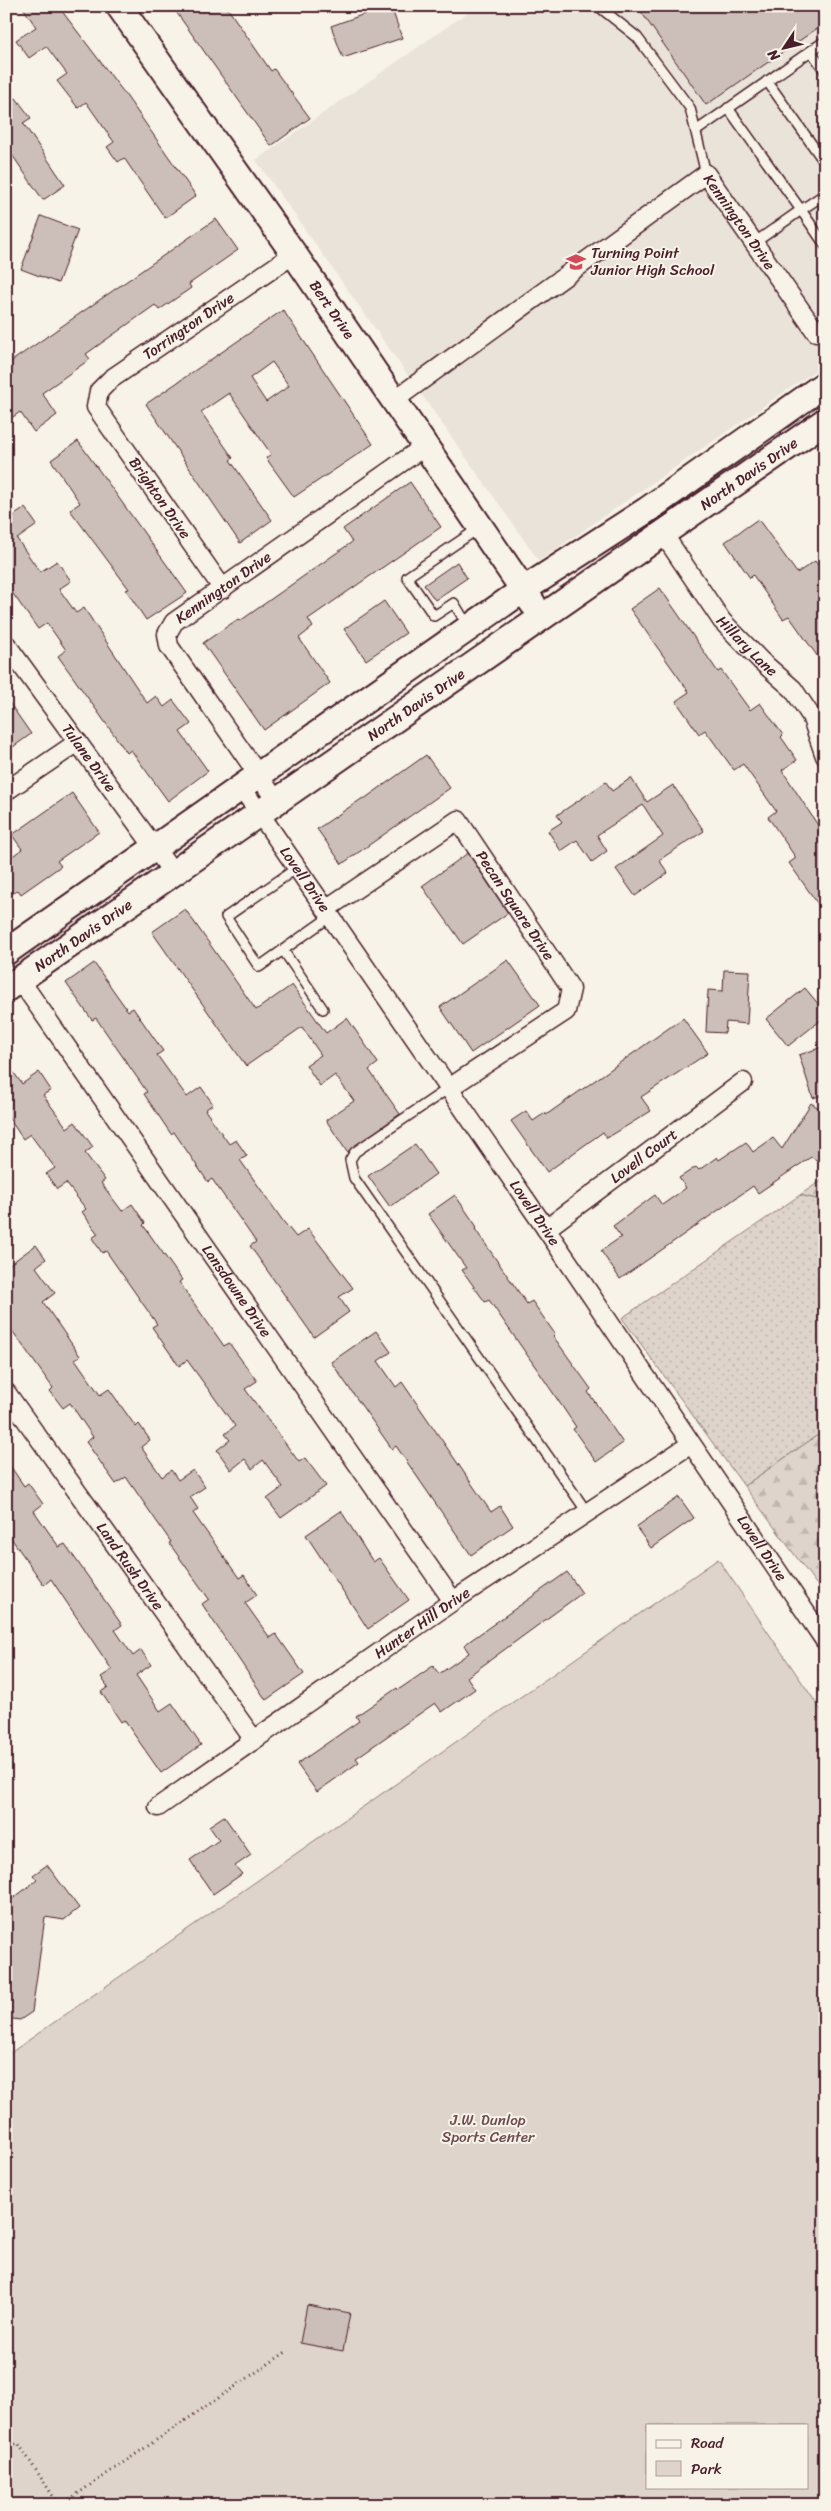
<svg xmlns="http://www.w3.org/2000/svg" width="831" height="2511" font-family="Sriracha,sans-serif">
<defs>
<pattern id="grass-dots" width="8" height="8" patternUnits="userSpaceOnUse" patternTransform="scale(1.25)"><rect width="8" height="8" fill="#ded4cc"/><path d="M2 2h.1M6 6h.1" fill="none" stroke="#c0b6af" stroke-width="1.8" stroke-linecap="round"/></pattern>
<pattern id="forest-firs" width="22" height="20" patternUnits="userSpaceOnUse" patternTransform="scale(1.25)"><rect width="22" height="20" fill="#ded4cc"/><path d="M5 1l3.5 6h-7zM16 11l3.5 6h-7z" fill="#c0b6af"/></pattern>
</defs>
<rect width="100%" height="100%" fill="#f7f3e8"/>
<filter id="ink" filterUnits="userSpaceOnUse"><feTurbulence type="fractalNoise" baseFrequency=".02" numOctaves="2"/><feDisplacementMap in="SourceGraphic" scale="10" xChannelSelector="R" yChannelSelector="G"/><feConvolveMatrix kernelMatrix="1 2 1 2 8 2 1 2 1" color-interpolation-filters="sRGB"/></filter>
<g filter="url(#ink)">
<path fill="#eae3da" d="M477,6H825V364L539,561L256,160Z"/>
<path fill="url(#grass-dots)" stroke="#947a7c" d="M800,1195L825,1201V1430L744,1486L622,1318Z"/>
<g fill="url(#forest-firs)" stroke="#947a7c">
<path d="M825,1178V1201L800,1195Z"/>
<path d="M825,1430V1596L744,1486Z"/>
</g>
<path fill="#ded4cc" stroke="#947a7c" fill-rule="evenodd" d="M718,1559L825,1716V2505H6V2056ZM647,2425H807V2487H647Z"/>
<g fill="#ccbfb9" stroke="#4a1f2b" fill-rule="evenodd">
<path d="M22,6H58L125,94L196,196L165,218L124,158L118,162L107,147L114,142L86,102L78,108L57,81L67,74L46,46L29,58L16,40L36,27Z"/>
<path d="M172,6H226L271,71L274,69L310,118L271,146Z"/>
<path d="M387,6H391L402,38L343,58L331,26Z"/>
<path d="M637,6H825V23L706,105Z"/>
<path d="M16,98L31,118L23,123L65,185L43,200L6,146V105Z"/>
<path d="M41,216L78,230L58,283L21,269Z"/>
<path d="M216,219L238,250L189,284L191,288L159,310L155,305L86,354L90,359L42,393L57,415L34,432L20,412L13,417L6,407V365Z"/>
<path d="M283,310L373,444L294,497L266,458L271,454L229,393L201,412L233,458L230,460L272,520L240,543L146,404ZM272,362L289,386L266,402L250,378Z"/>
<path d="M78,441L187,593L146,620L126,590L129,589L70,510L80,503L51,460Z"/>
<path d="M410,482L441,527L308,619L313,627L299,638L330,683L264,730L203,643L238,619L240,621L352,542L343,529Z"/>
<path d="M25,508L37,525L17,539L40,572L57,561L71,581L59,589L76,613L84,608L147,703L156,696L164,707L173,700L191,724L180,732L208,771L168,801L131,750L127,753L58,656L66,650L47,623L38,629L6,584V521Z"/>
<path d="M758,519L797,573L815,561L825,575V667L789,616L783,619L753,575L750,578L725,542Z"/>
<path d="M457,562L467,578L435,600L424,585Z"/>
<path d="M660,588L718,672L721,670L750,710L760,703L783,735L781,737L797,760L782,770L821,830L818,832L825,841V914L789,863L796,858L768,817L776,811L743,764L734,770L705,730L699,734L676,701L689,692L630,609Z"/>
<path d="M384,601L406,633L366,660L344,629Z"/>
<path d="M6,698L31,734L6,752Z"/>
<path d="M426,755L450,788L342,864L317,829L363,798L364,799Z"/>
<path d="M631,778L647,802L673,785L704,831L659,860L668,873L635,896L616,869L663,836L643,805L597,835L607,851L592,862L577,840L561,851L548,831L562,822L557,815L606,782L612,791Z"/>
<path d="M72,793L99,832L57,861L61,866L21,894L18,890L6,898V861L22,849L12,835Z"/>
<path d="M468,853L508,913L463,944L422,886Z"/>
<path d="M185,909L256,1010L292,985L326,1033L347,1018L378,1063L369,1070L400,1114L347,1152L326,1120L354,1101L335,1075L320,1086L306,1065L321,1055L302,1027L246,1066L152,932Z"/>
<path d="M508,960L540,1005L471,1053L440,1007Z"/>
<path d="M94,963L128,1011L133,1008L163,1051L157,1055L187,1097L201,1087L213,1104L205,1110L229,1144L236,1140L247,1156L240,1160L283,1221L296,1237L308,1229L353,1288L339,1297L349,1312L314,1337L250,1246L256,1242L212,1179L208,1182L174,1132L171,1134L144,1094L147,1092L96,1018L92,1020L66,983Z"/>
<path d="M724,970L750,971L747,1024L726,1022L725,1033L706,1032L708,990L723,991Z"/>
<path d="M805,988L825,1012V1017L788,1046L766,1019Z"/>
<path d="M683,1018L708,1053L641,1097L651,1111L607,1138L603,1132L547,1172L511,1121L526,1111L533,1121L545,1113L546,1115Z"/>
<path d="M825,1046V1094L813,1098L799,1055Z"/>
<path d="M6,1062L22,1084L39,1072L51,1090L43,1095L67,1128L75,1122L93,1147L85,1153L105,1180L101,1183L122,1211L132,1204L145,1223L143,1225L182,1280L179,1282L224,1346L229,1343L257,1381L245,1389L299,1462L305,1458L326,1486L281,1518L267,1499L283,1487L263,1460L252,1469L245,1459L231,1470L217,1450L230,1440L225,1434L235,1426L187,1360L179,1366L152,1327L157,1324L106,1251L102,1253L92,1238L98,1234L82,1212L86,1209L66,1183L57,1189L46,1174L55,1168L30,1134L23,1139L6,1114Z"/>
<path d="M811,1103L825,1112V1154L820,1162L811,1157L758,1193L753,1186L620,1279L601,1251L621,1237L613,1226L655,1195L662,1205L686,1188L679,1178L696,1167L699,1170L717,1157L719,1160L746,1142L753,1152L773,1138L782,1149Z"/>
<path d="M415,1144L436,1174L390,1207L368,1176Z"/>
<path d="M455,1195L477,1227L475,1229L527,1304L532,1301L555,1334L553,1336L591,1389L588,1392L623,1443L596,1462L573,1429L576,1427L541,1375L489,1300L485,1302L462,1270L466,1268L428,1214Z"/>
<path d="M36,1245L46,1259L36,1267L55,1293L43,1302L80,1356L75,1359L100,1395L109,1389L136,1427L139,1424L150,1440L141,1447L162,1477L171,1470L178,1480L193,1470L205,1487L190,1497L198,1509L193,1513L239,1578L244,1575L257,1595L245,1603L270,1638L276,1634L304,1674L266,1700L202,1604L209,1599L169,1543L171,1542L126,1477L116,1484L86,1442L93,1437L70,1403L63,1408L50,1391L53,1388L6,1322V1267Z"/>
<path d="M376,1331L391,1352L378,1361L396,1387L402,1382L491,1512L500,1506L513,1526L471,1555L396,1446L392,1449L331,1362Z"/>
<path d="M6,1460L24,1486L28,1483L43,1504L34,1511L59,1547L65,1544L122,1625L115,1630L133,1656L141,1650L151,1665L136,1675L160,1711L172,1703L201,1745L161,1773L124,1720L121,1722L101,1692L108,1687L101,1677L112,1670L51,1579L44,1585L6,1531Z"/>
<path d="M679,1497L694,1518L651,1548L636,1527Z"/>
<path d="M341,1511L373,1562L379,1558L409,1600L368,1629L306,1535Z"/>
<path d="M567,1572L582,1593L467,1677L475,1689L442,1712L435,1703L356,1758L359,1762L317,1792L297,1764L359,1721L356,1716L397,1688L398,1690L433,1666L439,1674L469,1653L464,1645Z"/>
<path d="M224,1816L251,1855L235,1866L242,1874L213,1894L190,1860L219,1840L209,1826Z"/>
<path d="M47,1865L79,1908L64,1920L45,1917L32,2012L20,2020L6,2018V1904L37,1880L33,1875Z"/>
<path d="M307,2305L350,2313L343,2351L300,2343Z"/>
</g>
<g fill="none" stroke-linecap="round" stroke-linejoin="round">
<defs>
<g id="lane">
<path d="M598,6L637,37L690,108L706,174"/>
<path d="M811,51L825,71"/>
<path d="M767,81L825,163"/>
<path d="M728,108L801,210L754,243"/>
<path d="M696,131L825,41"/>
<path d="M825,194L801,210L825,245"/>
<path d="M468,626L454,603L434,616L407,577L479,528"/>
<path d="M297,868L226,917L259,967L331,916"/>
<path d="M283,950L323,1009"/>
<path d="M449,1088L355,1152L350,1160L354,1178L587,1512"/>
</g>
<g id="street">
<path id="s1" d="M393,401L706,174L816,332L825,326"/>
<path id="s2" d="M664,535L722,621L761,661L793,689L811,716L825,756"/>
<path id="s3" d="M223,589L96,407L99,391L111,379L294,254"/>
<path id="s4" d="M6,644L173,873"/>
<path id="s5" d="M242,788L546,1229L825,1641"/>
<path d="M6,791L78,742"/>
<path id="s6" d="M277,802L169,646L167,634L174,622L425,446"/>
<path id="s7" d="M326,909L458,820L571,989L566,1011L449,1088"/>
<path id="s8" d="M20,980L453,1601"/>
<path id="s9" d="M546,1229L743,1082"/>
<path id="s10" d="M6,1392L254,1740"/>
<path id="s11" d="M158,1807L453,1601L691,1444"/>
</g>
<g id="secondary">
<path id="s12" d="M119,6L294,254L533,604"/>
<path d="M6,952L523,590L647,510L825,384"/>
<path id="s13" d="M6,989L825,421"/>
</g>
</defs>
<use href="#lane" stroke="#4a1f2b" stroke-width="12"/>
<use href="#street" stroke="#4a1f2b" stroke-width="21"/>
<use href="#secondary" stroke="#4a1f2b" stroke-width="29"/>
<g stroke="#4a1f2b" stroke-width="3" stroke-dasharray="1 4" stroke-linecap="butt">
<path d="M6,2448L18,2443L59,2505"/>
<path d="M61,2505L286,2352"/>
</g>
<use href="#lane" stroke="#f7f3e8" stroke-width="9"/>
<use href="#street" stroke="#f7f3e8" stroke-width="18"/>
<use href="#secondary" stroke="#f7f3e8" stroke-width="25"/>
</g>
</g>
<defs>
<symbol id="school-bare" viewBox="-9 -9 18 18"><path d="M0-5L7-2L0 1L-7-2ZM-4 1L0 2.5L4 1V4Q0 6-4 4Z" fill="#d1495b" stroke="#f7f3e8" stroke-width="2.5" paint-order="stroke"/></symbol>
</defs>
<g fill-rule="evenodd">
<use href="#school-bare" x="562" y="248" width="28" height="28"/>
</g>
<g text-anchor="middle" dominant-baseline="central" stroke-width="4" stroke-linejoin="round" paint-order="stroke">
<g font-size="15" fill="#4a1f2b" stroke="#f7f3e8">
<text stroke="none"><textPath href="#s1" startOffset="445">Kennington Drive</textPath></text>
<text stroke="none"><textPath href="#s12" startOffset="371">Bert Drive</textPath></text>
<text stroke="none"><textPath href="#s3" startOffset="349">Torrington Drive</textPath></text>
<text stroke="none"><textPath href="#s13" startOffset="904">North Davis Drive</textPath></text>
<text transform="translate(160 498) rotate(55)">Brighton Drive</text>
<text stroke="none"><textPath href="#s6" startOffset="276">Kennington Drive</textPath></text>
<text stroke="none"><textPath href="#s2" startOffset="139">Hillary Lane</textPath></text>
<text stroke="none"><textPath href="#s13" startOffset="499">North Davis Drive</textPath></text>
<text stroke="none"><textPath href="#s4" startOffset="141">Tulane Drive</textPath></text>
<text stroke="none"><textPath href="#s5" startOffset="111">Lovell Drive</textPath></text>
<text stroke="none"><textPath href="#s7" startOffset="262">Pecan Square Drive</textPath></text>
<text stroke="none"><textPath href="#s13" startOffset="94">North Davis Drive</textPath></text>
<text stroke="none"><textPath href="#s9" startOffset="122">Lovell Court</textPath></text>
<text stroke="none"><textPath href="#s5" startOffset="516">Lovell Drive</textPath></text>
<text stroke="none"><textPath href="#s8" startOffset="379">Lansdowne Drive</textPath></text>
<text stroke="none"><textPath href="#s5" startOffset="921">Lovell Drive</textPath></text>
<text stroke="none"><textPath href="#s10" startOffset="214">Land Rush Drive</textPath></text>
<text stroke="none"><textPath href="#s11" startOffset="322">Hunter Hill Drive</textPath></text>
</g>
<g font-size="15" fill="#4a1f2b" stroke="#f7f3e8" text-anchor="start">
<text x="591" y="253">Turning Point<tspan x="591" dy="17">Junior High School</tspan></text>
</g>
<g font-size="15" fill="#6f4c53" stroke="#f7f3e8">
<text x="488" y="2120">J.W. Dunlop<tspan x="488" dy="17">Sports Center</tspan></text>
</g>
</g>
<rect width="831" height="2511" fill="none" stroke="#f7f3e8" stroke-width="25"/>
<rect x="12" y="12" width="806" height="2486" fill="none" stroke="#4a1f2b" stroke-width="2" filter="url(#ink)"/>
<rect x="646" y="2424" width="162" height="65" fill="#f7f3e8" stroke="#b29e9c"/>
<rect x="656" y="2440" width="25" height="8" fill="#f7f3e8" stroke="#b29e9c"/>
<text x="691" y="2448" font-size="15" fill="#4a1f2b">Road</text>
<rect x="656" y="2461" width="25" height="15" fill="#ded4cc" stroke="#b29e9c"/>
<text x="691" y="2474" font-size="15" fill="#4a1f2b">Park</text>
<g transform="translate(784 48) rotate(235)" stroke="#f7f3e8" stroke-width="4" paint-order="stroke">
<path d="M0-4L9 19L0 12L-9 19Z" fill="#4a1f2b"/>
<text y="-8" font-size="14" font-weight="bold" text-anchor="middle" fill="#4a1f2b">N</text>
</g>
</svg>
